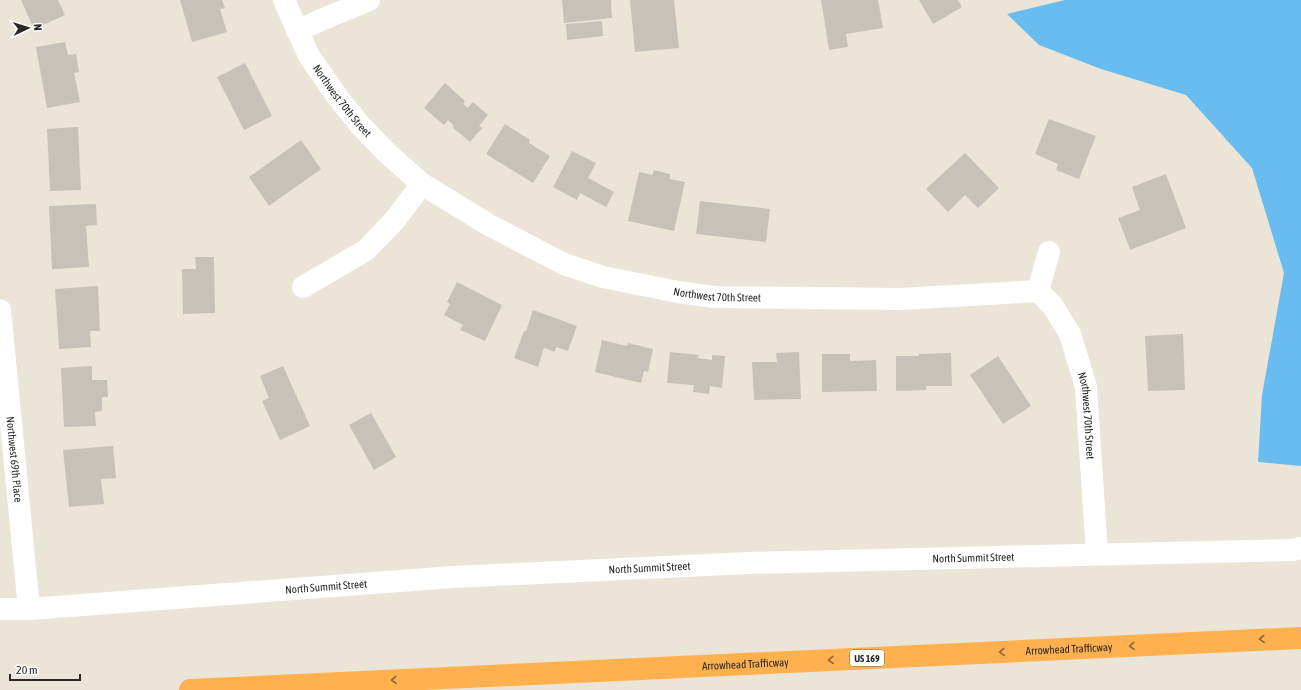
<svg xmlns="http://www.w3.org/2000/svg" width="1301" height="690" font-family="'Asap Condensed',sans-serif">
<rect width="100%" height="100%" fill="#ebe5d8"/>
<path fill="#68bcf0" d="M1065,0H1301V466L1258,462L1262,395L1284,273L1252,168L1186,95L1101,69L1039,45L1007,14Z"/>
<g fill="#c6c2b8">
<path d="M21,0H58L65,15L34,29Z"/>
<path d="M180,0H222L225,8L220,9L227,32L192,42Z"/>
<path d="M562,0H611L612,18L564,23Z"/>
<path d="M630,0H674L679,48L635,52Z"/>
<path d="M821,0H878L883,28L846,34L848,47L829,50Z"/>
<path d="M919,0H958L962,7L933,24Z"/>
<path d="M602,21L603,36L567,40L566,24Z"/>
<path d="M65,42L68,55L76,54L79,72L74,73L80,102L47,108L36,47Z"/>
<path d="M245,63L272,116L244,130L217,77Z"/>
<path d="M445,83L465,101L463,104L468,108L473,102L488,115L479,126L482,128L470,142L452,127L454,126L448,120L444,125L424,108Z"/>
<path d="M1049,119L1096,136L1079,179L1056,170L1058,164L1035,154Z"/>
<path d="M505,124L530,140L529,143L550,156L533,183L486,154Z"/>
<path d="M78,127L81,190L50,191L47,129Z"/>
<path d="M301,140L321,169L269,206L249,177Z"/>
<path d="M572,151L596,163L588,178L614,192L606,207L580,193L577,200L553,187Z"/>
<path d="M965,153L999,188L978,208L965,195L948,212L926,189Z"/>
<path d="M654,170L670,174V179L685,182L674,231L628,221L639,172L652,175Z"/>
<path d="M1166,174L1186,228L1130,250L1118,218L1140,210L1132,187Z"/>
<path d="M700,201L770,209L766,242L696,234Z"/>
<path d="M96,204L97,225L86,226L89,267L52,269L49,206Z"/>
<path d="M195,257H214L215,313L183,314L182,269H196Z"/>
<path d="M457,282L502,305L485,341L460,330L463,325L444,315L450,304L447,302Z"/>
<path d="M98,286L100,331H90L91,347L59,349L55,289Z"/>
<path d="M533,310L577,326L568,351L556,347L555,352L544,348L538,367L514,358L524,331H526Z"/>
<path d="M1183,334L1185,390L1148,391L1145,336Z"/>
<path d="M602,340L627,346L628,343L653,349L648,372L644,371L641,383L595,372Z"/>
<path d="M670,352L699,355L698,358L712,360V355L725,356L722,388L710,386L709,394L693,392L694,385L667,383Z"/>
<path d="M799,352L801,399L754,400L752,362H777L776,353Z"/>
<path d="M951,353L952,386H926V390L896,391V356H919V354Z"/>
<path d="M822,354H850V361L876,360L877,391L822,392Z"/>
<path d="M998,356L1031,406L1003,424L970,375Z"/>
<path d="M92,366V380H107L108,397H102V411L95,412L96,426L64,427L61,368Z"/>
<path d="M283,366L310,426L280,440L262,401L269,398L260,376Z"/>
<path d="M371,413L396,457L374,470L349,425Z"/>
<path d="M113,446L116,478L101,479L104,504L69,507L63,450Z"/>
</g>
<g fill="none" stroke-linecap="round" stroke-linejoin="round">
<g stroke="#fff" stroke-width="22">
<path id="s1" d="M284,0L309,56L336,95L360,125L387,153L422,184L489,225L564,264L603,277L678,292L713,297L901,299L1038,291L1052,305L1070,334L1086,387L1097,554"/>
<path d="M297,31L321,20L369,0"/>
<path d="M303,287L366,250L394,221L422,184"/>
<path d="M1038,291L1049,252"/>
<path id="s2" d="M0,310L29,609"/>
<path id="s3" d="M0,609H29L453,577L748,563L1293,550L1301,548"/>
</g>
<path stroke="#ffb04f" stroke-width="22" id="s4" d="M190,690L1301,638"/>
</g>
<defs><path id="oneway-chevron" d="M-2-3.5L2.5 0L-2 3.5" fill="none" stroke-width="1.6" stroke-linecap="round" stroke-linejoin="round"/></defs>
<g stroke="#89653a">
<use href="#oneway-chevron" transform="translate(1262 639) rotate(177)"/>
<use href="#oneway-chevron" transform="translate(1132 646) rotate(177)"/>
<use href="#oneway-chevron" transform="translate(1002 652) rotate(177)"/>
<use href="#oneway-chevron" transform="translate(831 660) rotate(177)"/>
<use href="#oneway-chevron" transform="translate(394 680) rotate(177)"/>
</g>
<g text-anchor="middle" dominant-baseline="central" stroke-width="4" stroke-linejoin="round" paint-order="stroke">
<rect fill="#fff" stroke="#686868" stroke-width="1" x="850" y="650" width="34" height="16" rx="3"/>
<g font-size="10" font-weight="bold" fill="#282828">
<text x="867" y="658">US 169</text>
</g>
<g font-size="11" fill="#282828" stroke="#fff">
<text stroke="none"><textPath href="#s1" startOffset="117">Northwest 70th Street</textPath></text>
<text stroke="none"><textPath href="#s1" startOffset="553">Northwest 70th Street</textPath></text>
<text stroke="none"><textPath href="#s1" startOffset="1012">Northwest 70th Street</textPath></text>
<text stroke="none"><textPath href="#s2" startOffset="150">Northwest 69th Place</textPath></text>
<text stroke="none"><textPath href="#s3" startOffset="975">North Summit Street</textPath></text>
<text stroke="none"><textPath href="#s3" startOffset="651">North Summit Street</textPath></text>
<text stroke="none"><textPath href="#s3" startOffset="327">North Summit Street</textPath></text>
<text stroke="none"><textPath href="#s4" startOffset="880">Arrowhead Trafficway</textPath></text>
<text stroke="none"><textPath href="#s4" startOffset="556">Arrowhead Trafficway</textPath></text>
</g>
</g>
<g transform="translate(28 28) rotate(86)" stroke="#ffffff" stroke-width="3" paint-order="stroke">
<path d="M0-3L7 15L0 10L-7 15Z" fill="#282828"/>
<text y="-6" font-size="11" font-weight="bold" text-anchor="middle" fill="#282828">N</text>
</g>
<path d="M10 674v6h70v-6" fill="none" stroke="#282828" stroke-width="2"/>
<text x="16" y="674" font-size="12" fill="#282828" stroke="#ffffff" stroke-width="3" paint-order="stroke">20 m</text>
</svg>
